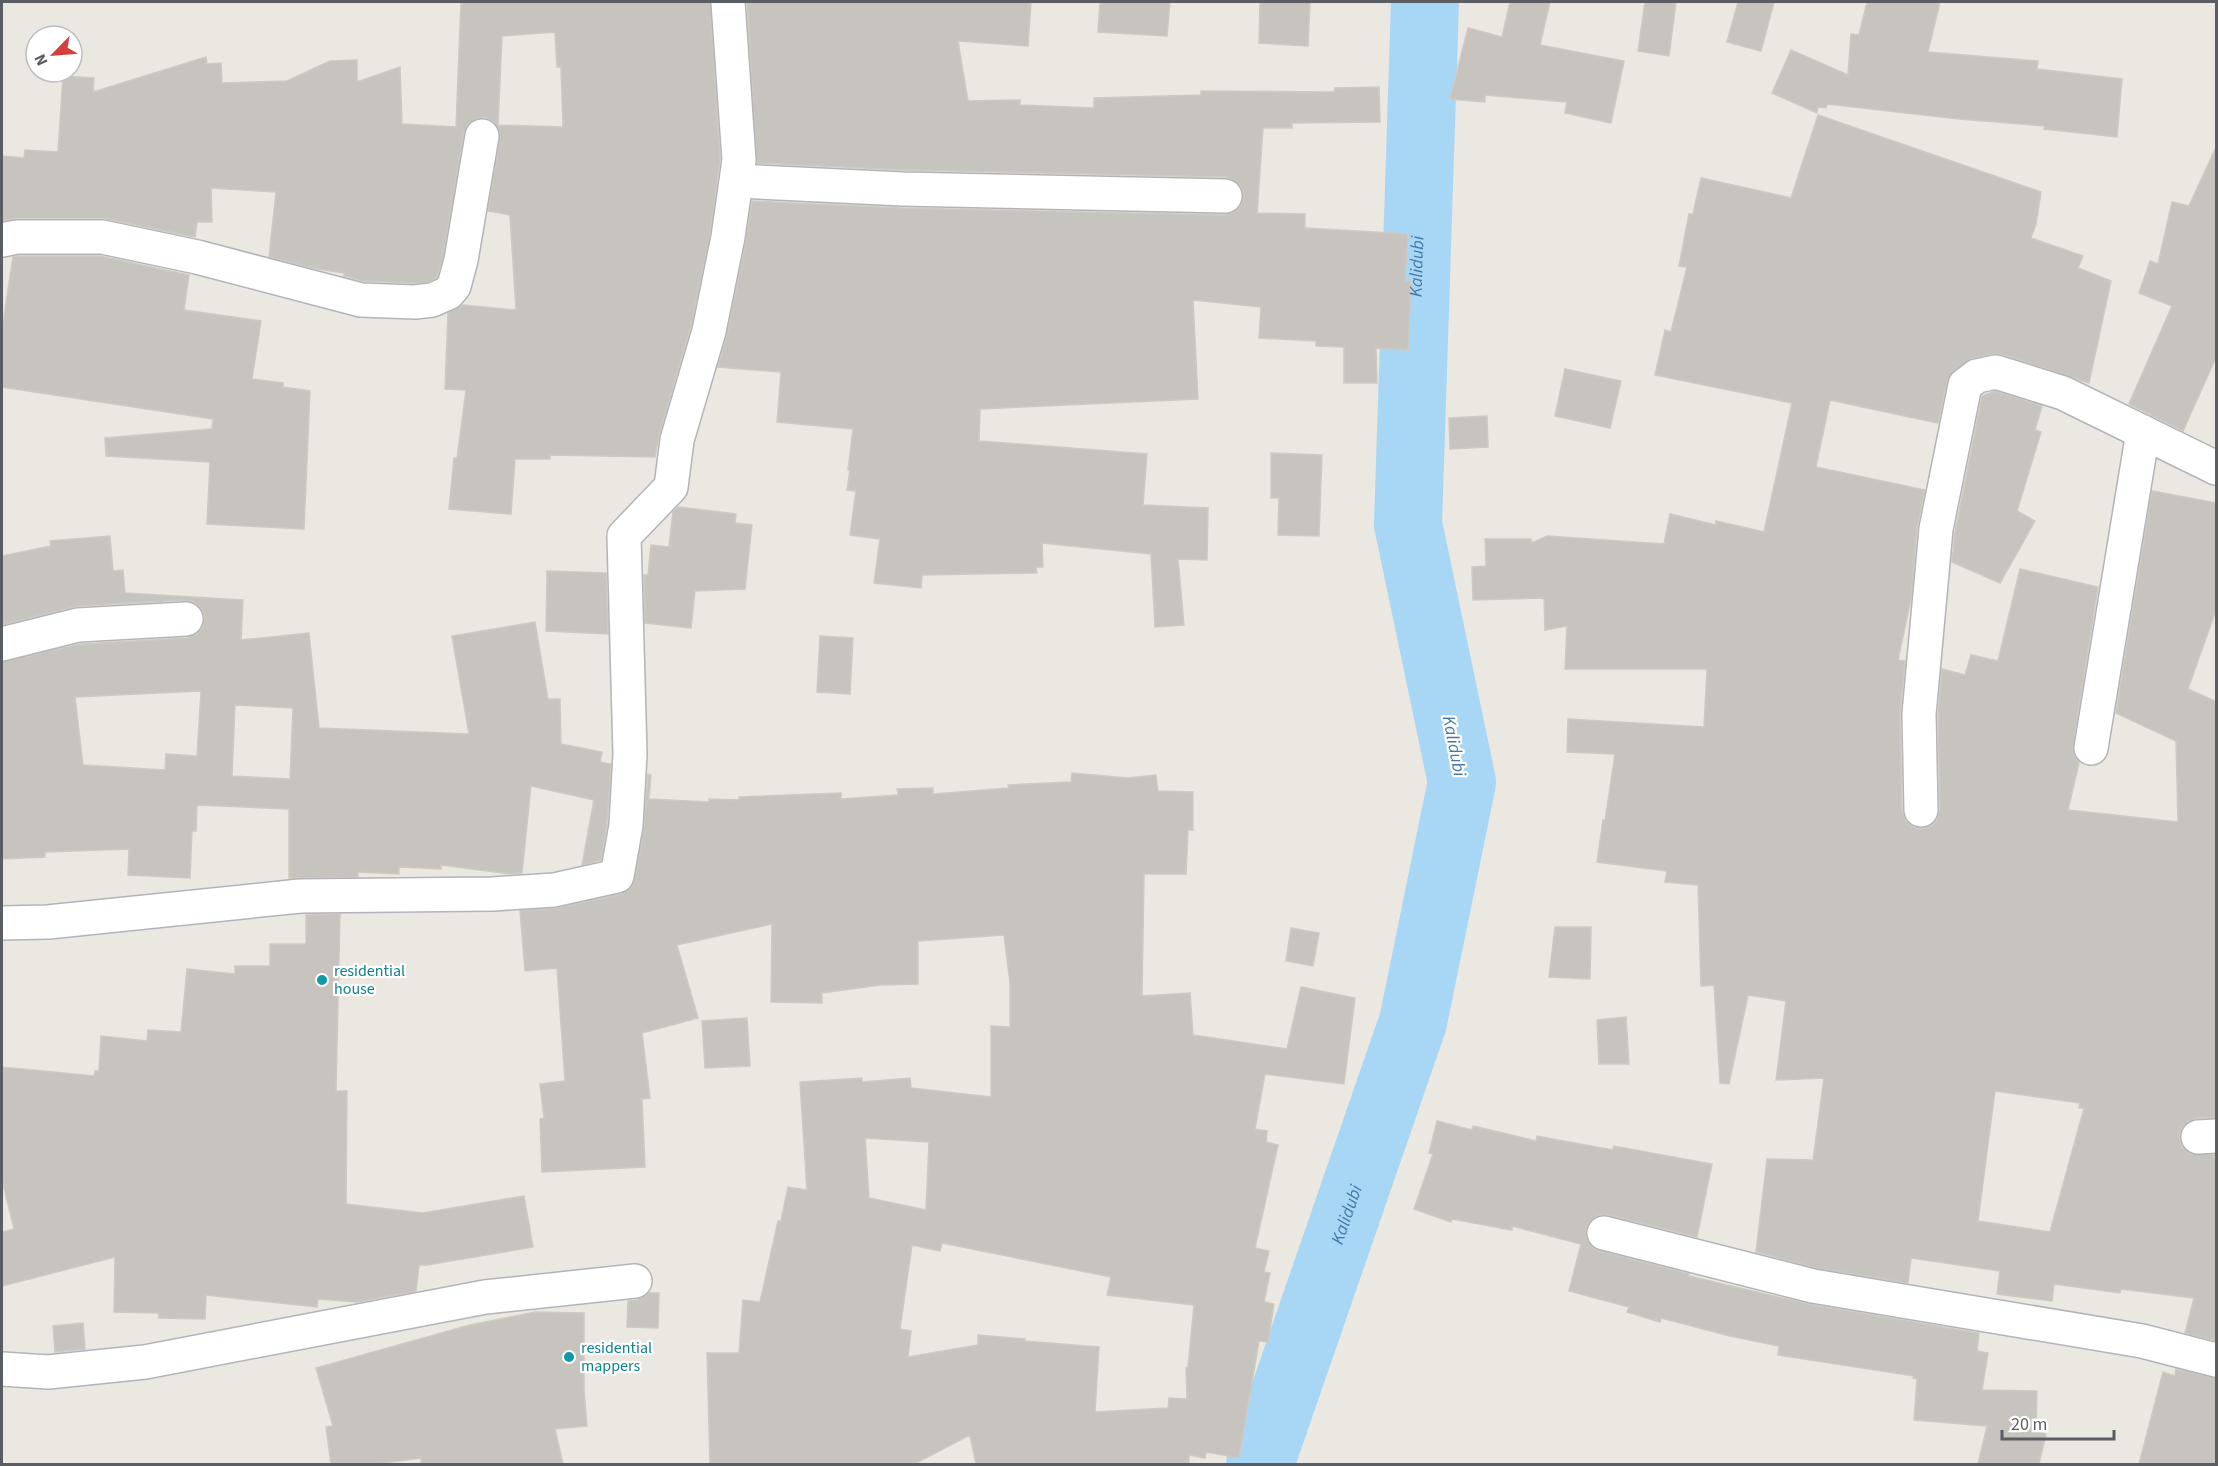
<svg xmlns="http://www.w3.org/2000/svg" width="2218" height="1466" font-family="'Source Sans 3',sans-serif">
<rect width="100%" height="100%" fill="#ebe8e1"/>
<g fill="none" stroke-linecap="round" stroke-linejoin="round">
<path stroke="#a7d7f5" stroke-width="68" id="s1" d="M1260,1464L1413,1022L1462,782L1408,524L1425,2"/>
</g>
<g fill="#c7c3be" stroke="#cfcac1" stroke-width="1.5" fill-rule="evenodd">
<path d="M461,2H710L720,159L710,234L691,326L659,435L655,457L550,455V459H515L511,514L449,509L454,458H457L466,390L445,389L448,313L463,305L516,310L510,215L488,211L500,139L499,129L493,121L485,117L475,119L468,124L464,132L443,256L437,277L427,282L414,283L364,281L344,276V273L318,269L269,257L276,192L211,188L212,222H197L195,237L102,218H17L2,221V156L24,158L25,150L58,152L63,76L94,78L93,92L206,57L207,64L221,63L222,83L287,81L330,61L357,60V82L400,67L402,124L456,127ZM555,32L557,67H561L563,127L498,125L502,36Z"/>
<path d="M747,2H1031L1028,46L958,41L968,101L1020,100V105L1094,108V98L1201,95V91L1334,92L1335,88L1379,87L1380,122L1292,123V128H1263L1257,213L1305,214V228L1408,234L1405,281H1411L1408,350L1376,348L1377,383H1344V347L1316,346V341L1259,338L1261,307L1193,300L1198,399L980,409L979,441L1147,454L1143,505L1208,508L1207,560L1178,559L1184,625L1155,627L1151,554L1042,543L1043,567H1036L1037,573L922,575L921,588L874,583L880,539L850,535L856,491L847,490L850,470H848L853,429L777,422L781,372L718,367L727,335L746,241L752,201L903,208L1225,215L1234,212L1241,205L1244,196L1241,187L1234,180L1225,177L904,170L757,163Z"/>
<path d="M1100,2H1170L1167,36L1098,32Z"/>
<path d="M1260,2H1310L1308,46L1259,43Z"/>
<path d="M1510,2H1550L1540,45L1624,61L1611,123L1565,113L1567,102L1485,95V102L1450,99L1468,28L1502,37Z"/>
<path d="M1645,2H1676L1669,56L1638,51Z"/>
<path d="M1738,2H1774L1761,51L1727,42Z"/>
<path d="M1867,2H1940L1928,52L2038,61L2037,69L2122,79L2117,137L2044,129L2045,126L1959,119L1827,104L1826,108L1818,107L1817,113L1772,93L1791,50L1848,75L1851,34L1859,35Z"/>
<path d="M1818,115L2041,192L2036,224L2031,238L2083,256L2078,268L2111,281L2089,383L2002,354H1993L1973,358L1953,371L1947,381L1938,423L1830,400L1816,467L1925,490L1917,527L1911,599L1898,660L1905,661L1900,714L1902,810L1905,820L1913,827L1922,829L1931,826L1937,820L1940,810L1938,715L1942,669L1965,675L1971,655L1998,661L2020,569L2098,587L2073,745L2074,755L2079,763L2068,810L2178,822L2176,741L2116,713L2152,491L2217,503V607L2188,689L2217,702V1118H2197L2188,1121L2182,1128L2179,1137L2182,1147L2190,1154L2217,1155V1341L2185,1333L2194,1298L2121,1289L2120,1293L2054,1284L2052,1301L1997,1294L2000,1271L1911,1258L1908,1283L1817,1268L1756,1252L1767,1159L1813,1160L1824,1078L1776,1080L1786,1001L1748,995L1729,1084L1720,1083L1714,985L1701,986L1698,885L1665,882L1667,871L1597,862L1603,820L1605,821L1615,754L1567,752L1568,719L1704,727L1707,669H1565L1567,626L1545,630L1544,598L1473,600L1472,567L1486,566L1485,539H1531L1532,543L1547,536L1664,544L1670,514L1716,525V521L1764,532L1792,403L1655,375L1665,330L1671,332L1687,267L1679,266L1689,214H1693L1701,178L1791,198ZM1995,1091L2080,1103L2079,1108H2084L2050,1232L1978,1221Z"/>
<path d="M2217,145V355L2183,431L2129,404L2172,306L2139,293L2150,261L2158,264L2172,202L2189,206Z"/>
<path d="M19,256H100L189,275L184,310L261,321L252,379L283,383V387L310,391L304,529L207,524L210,462L106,456L105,438L212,429L213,419L2,387V329L13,257Z"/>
<path d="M1565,369L1621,381L1610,428L1555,416Z"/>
<path d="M1995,391L2042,406L2035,430L2041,432L2017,511L2035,521L2000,583L1952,562L1955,532L1982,396Z"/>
<path d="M1487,416L1488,447L1450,449L1449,418Z"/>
<path d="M1271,453L1322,455L1319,536L1278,535L1279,498H1271Z"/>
<path d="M678,507L736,514L735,523L752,525L745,589L695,591L691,628L645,623L644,575H648L651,545L669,547L673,512Z"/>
<path d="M110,536L113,571L123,570L125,593L243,600L241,640L309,633L319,728L469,734L452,636L535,622L548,699H560L561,744L602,752L600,762L611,764L607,823L601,860L582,865L594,800L531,786L522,873L511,874L441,865V869L399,867V874L358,872V877L289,878V809L197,805L196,831H192L190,878L128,875L129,849L45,852V857L2,859V662L81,644L187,638L197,634L203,627L205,617L201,608L194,602L185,600L77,606L2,625V556L51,546L50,541ZM201,691L197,756L166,754L165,770L83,765L75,697ZM235,705L293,708L290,779L232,776Z"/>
<path d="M547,571L606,573L608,634L546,631Z"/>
<path d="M820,636L853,638L850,694L817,692Z"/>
<path d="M1072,773L1128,778L1156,775L1158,791L1193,792V830H1188L1186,874H1144L1142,996L1190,993L1193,1035L1287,1049L1301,987L1355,998L1344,1084L1265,1074L1255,1129L1267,1131L1266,1142L1278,1145L1255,1248L1269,1251L1264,1272L1270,1273L1264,1302L1274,1304L1268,1342L1259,1341L1239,1458L1206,1452L1205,1458L1189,1455V1464H976L970,1435L914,1464H710L707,1353H739L743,1300L760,1302L778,1221H781L788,1187L807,1190L800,1082L862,1078V1082L910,1078L911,1088L991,1097V1026L1010,1027V983L1004,935L918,941V984L880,985L822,993V1003L771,1002L772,924L677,945L698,1018L642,1033L650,1098L642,1099L645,1167L542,1172L540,1119L544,1118L540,1084L565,1081L557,968L525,971L520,911L558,908L621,894L631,888L635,879L644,828L648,774L651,775L649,799L709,802V799L739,800V797L841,793V799L898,795L897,789L933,788V794L1009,788L1008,785L1071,782ZM865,1138L929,1142L926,1210L869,1198ZM942,1243L1111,1277L1107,1295L1194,1305L1188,1367L1186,1368L1187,1399L1169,1398L1168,1408L1095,1412L1099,1347L1024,1341L1025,1339L978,1335V1345L908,1357L911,1331L900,1329L912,1245L940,1251Z"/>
<path d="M340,914L336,1091H347L346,1204L423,1213L524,1196L533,1247L427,1265H419L416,1291L357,1302L318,1299L317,1307L206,1295L205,1319L159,1318V1313L114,1312L115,1257L2,1286V1232L14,1229L2,1180V1067L94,1076L95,1071H99L101,1036L147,1041L148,1030L181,1032L187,969L235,974V966H270V944H306V915Z"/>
<path d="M1555,927H1591L1590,979L1549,977Z"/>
<path d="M1291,928L1319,933L1313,966L1286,961Z"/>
<path d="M1626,1017L1629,1064H1599L1597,1020Z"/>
<path d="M747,1018L750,1066L705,1068L702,1021Z"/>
<path d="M1437,1121L1472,1130L1473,1126L1536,1141L1537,1136L1613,1150L1614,1146L1712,1164L1697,1237L1609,1215H1599L1591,1220L1586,1228V1238L1591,1246L1599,1251L1689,1274V1276L1808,1304L1979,1333L1977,1351L1988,1353L1982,1390L2037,1391L2036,1431L2046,1434L2039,1464H1978L1987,1426L1914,1420L1917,1379L1913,1378L1914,1376L1778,1355L1779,1346L1730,1336L1661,1318L1660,1322L1627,1312L1629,1307L1569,1291L1581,1244L1512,1226V1230L1452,1219L1451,1222L1414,1209L1433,1154L1429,1153Z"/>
<path d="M649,1293H659L658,1328L627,1327L628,1301L638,1300Z"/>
<path d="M535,1312L584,1313V1390L587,1426L555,1429L563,1464H421V1458L376,1464H331L326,1427L333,1426L316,1368L470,1325Z"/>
<path d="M83,1323L85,1349L55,1352L53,1326Z"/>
<path d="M2176,1369L2217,1378V1464H2139L2163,1372L2175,1376Z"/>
</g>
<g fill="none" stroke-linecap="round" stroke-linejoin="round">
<defs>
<g id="street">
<path d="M737,181L903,189L1225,196"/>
<path d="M2,240L17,237H102L197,257L361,300L415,302L432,300L448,293L454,286L461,260L482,136"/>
<path d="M2,644L78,625L186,619"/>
<path d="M2091,748L2143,432"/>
<path d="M1921,810L1919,714L1936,529L1965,385L1977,376L1996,372L2063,393L2216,468"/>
<path d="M2,923L48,922L300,896L492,894L554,890L617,876L626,825L630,754L624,536L671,487L677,440L709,331L728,237L739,160L728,2"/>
<path d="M2198,1137L2216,1136"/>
<path d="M1604,1233L1813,1286L2142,1341L2216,1360"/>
<path d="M2,1369L48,1372L145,1362L485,1297L635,1281"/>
</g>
</defs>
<use href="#street" stroke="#b2b4b8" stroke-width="36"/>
<use href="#street" stroke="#fff" stroke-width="33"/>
</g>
<g fill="#0f9aa8" stroke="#fff" stroke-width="2">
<circle cx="322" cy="980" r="6"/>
<circle cx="569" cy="1357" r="6"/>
</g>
<g text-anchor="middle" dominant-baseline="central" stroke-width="4.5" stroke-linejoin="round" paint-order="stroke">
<g font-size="16" fill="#0d838f" stroke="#fff" text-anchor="start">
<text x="334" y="971">residential<tspan x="334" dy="18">house</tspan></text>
<text x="581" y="1348">residential<tspan x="581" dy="18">mappers</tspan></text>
</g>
<g font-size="18" font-style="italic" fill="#4779a5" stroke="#fff">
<text stroke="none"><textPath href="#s1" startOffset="1234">Kalidubi</textPath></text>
<text transform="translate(1454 746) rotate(79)">Kalidubi</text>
<text stroke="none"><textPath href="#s1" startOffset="264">Kalidubi</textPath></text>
</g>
</g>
<rect width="2218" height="1466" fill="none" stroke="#5a5d61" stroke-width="6"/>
<g transform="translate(54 54) rotate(245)"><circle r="28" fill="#ffffff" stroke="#bdbec0" stroke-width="1.5"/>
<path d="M0-4.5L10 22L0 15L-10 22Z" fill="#d6403c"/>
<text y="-9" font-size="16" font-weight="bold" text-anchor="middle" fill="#5a5d61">N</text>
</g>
<path d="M2002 1430v9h112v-9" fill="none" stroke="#5a5d61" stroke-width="3"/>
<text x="2011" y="1430" font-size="18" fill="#5a5d61" stroke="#ffffff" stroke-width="4.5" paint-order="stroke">20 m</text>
</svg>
